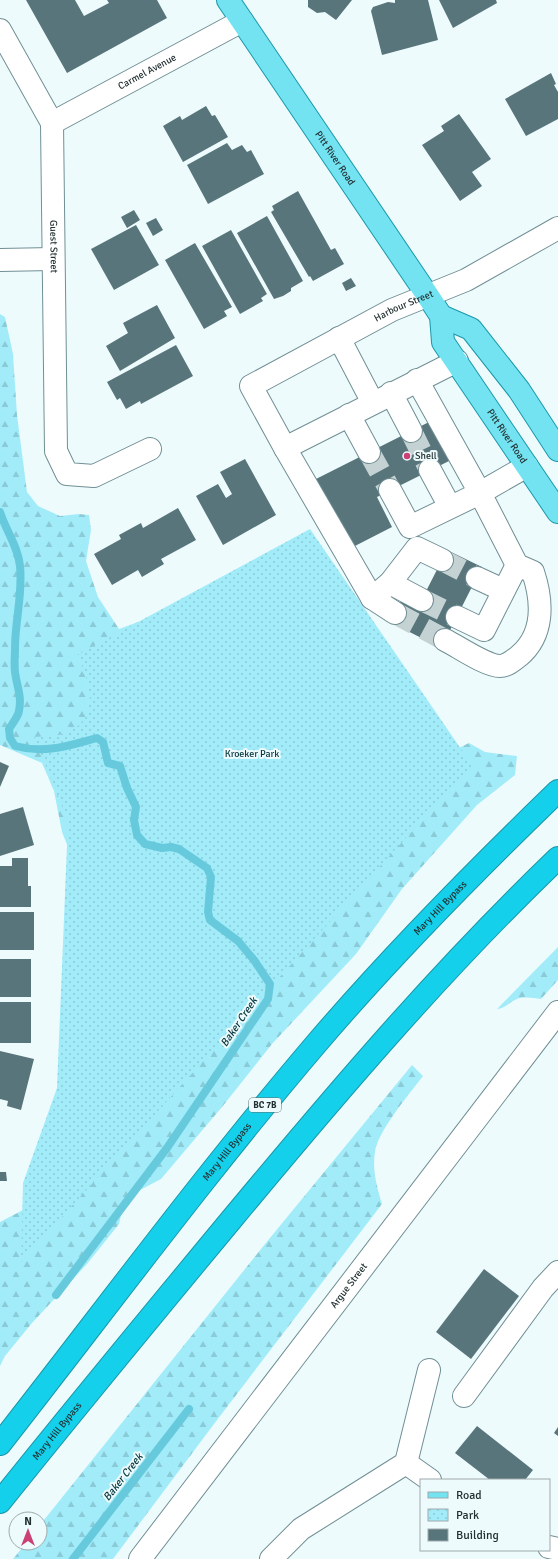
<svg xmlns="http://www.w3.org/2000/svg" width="558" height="1559" font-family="Signika,sans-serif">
<defs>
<pattern id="forest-firs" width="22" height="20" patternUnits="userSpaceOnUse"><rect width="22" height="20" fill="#a2ecfa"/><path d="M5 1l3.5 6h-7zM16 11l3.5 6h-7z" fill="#8bcbd7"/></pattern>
<pattern id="park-dots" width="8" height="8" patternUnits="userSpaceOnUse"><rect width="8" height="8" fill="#a2ecfa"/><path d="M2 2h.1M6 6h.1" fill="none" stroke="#8bcbd7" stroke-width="1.8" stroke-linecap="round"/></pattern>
</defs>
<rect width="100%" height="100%" fill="#eefbfd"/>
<g fill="url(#forest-firs)">
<path d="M0,314L5,317L13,354L17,415L27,492L38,506L60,516L79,514L89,515L91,530L86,561L98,597L119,629L138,622L444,755L469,743L485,752L517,756L515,775L477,805L402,889L356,954L272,1044L222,1107L161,1179L125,1198L119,1224L87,1264L32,1323L5,1356L0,1366V1222L21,1211L37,1197L66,1096L72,857L62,832L54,791L42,763L0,745Z"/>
<path d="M558,947V980L541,999C533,998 525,996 517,999C509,1002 506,1008 497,1009Z"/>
<path d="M412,1065L423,1076C411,1092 377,1132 375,1152C372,1170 377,1187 382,1204L214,1424L113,1559H13L26,1543H40V1525L265,1244Z"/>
</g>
<path fill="url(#park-dots)" d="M310,529L472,765L21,1262L23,1183L57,1088L68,821L34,737C43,736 54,737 62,734C102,721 91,683 77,655Z"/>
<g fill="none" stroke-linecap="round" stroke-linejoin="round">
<g stroke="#67cadc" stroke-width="8">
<path d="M0,512C6,531 18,546 20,566C23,594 15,620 15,648C15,656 14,664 15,672C17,687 22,696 19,711C18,717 12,724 9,729L10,738L15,746C45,754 67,746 97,738L103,742L108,763L120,766L127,788L136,807L134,820L137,835L145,844L162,848L171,847L179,849L207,868L211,877L208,912L210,920L238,941L254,960L270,984L268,999L167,1148L56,1295"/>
<path d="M73,1559L189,1409"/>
</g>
</g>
<g fill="#58757b">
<path d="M26,0H75L84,16L109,3L107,0H157L167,18L67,73Z"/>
<path d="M308,0H352L336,20L325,12L317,13L308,7Z"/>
<path d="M395,0H428L438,40L382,55L371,11L373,7L388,2L395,3Z"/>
<path d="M439,0H496L497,3L453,28Z"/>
<path d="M551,73L556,84L554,85L558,92V119L526,136L505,99Z"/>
<path d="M206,106L212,116L215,115L228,137L183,162L163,126L180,116L182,120Z"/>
<path d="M459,114L491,159L472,172L482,186L460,201L422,145L444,131L441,126Z"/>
<path d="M227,143L232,150L242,145L247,152L251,150L264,174L208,204L187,165Z"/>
<path d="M298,191L331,250L335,248L344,264L313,281L310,276L309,277L271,212L274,210L272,206Z"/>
<path d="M134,210L140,220L127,228L121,217Z"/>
<path d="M267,216L303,281L291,288V291L283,296L274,299L237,233Z"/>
<path d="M156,218L163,230L153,236L146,223Z"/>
<path d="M136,225L159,265L114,290L91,249Z"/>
<path d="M231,230L267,294L261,298L263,301L240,314L202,246Z"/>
<path d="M195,243L232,307L224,311L227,316L204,329L165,260Z"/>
<path d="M351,278L356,286L346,291L342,283Z"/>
<path d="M157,305L175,338L120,371L106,346L128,333L123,323Z"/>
<path d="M176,345L193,376L141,404L140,401L126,409L120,398L117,400L107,382Z"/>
<path d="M429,422L449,461L377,497L392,527L351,548L316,479Z"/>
<path d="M245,459L276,515L223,545L196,496L218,484L226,498L232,494L220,472Z"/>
<path d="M178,508L196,540L161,559L164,564L142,577L138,570L112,585L94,554L121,539L119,535L141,523L143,528Z"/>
<path d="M447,550L482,567L441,648L390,622L401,601L417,609Z"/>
<path d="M0,762L9,766L0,787Z"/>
<path d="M23,807L34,845L0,856V814Z"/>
<path d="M12,858H28V886H31V907H0V866H12Z"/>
<rect x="0" y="912" width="34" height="38"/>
<rect x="0" y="959" width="31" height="38"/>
<rect x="0" y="1002" width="31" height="41"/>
<path d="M0,1051L34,1059L21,1110L7,1106L8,1101L0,1099Z"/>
<path d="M0,1172H6L7,1181H0Z"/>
<path d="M484,1269L519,1296L471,1359L436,1332Z"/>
<path d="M477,1426L533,1470L525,1480H490L455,1453Z"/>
<path d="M558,1427V1436L554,1433Z"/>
</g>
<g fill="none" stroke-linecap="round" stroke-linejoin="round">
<g stroke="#c5d2d4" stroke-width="22" stroke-dasharray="22 11" stroke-linecap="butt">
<path d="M411,431L430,470"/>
<path d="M369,452L390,490"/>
<path d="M442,560L477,578"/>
<path d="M422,600L457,617"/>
<path d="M395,613L445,640"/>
</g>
<defs>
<g id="minor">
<path id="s1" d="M0,30L52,123L56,451L67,474L94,476L150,449"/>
<path id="s2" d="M52,123L242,21"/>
<path d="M0,260L52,259"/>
<path d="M339,338L373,403"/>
<path d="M391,393L411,431"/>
<path d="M349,415L369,452"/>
<path d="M285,448L457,361"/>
<path d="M430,470L450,507"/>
<path d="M390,490L410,527L480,493L417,380"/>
<path d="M477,578L503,590"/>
<path d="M390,583L422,600"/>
<path d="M372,598L390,583L417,548L442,560"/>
<path id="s3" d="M395,613L372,598L285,448L251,386L392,310L466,280L558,228"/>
<path d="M457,617L484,630L517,565"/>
<path d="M445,640C459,647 486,666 500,666C507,666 514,660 519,656C544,635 543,602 533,572L517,565L480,493L527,466"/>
<path d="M464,1396L543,1288L558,1272"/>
<path d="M406,1463L430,1480"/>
<path d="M549,1547L558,1549"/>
<path id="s4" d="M140,1559L558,1012"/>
<path d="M271,1559L301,1529L406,1463L429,1370"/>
</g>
<g id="major">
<path id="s5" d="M228,0L428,296L441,316L443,342L558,512"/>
<path d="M441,316L471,329L519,390L558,450"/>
</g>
<g id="highway">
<path id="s6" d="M0,1444C105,1310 206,1173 316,1044C392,955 474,872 558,791"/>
<path id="s7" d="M0,1502C76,1407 153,1314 231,1220C335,1095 440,971 558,858"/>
</g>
</defs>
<use href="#minor" stroke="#708f95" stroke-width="24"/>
<use href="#major" stroke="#1a98aa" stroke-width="24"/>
<use href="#highway" stroke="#1a98aa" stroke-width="24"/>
<use href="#minor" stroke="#fff" stroke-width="22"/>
<use href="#major" stroke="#73e3f2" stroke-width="22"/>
<use href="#highway" stroke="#15d0ea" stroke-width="22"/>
</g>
<circle fill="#cb4075" stroke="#eefbfd" stroke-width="1.5" cx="407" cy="456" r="4"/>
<g text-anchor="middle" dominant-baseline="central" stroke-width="4" stroke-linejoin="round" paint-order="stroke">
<rect fill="#eefbfd" stroke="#606d6f" stroke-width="1" x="249" y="1098" width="32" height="14" rx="3"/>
<g font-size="9" font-weight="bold" fill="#233032">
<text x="265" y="1105">BC 7B</text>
</g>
<g font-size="10" fill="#233032" stroke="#eefbfd">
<text stroke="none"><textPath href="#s2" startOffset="108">Carmel Avenue</textPath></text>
<text stroke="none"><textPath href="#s5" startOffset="191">Pitt River Road</textPath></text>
<text stroke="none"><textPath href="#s1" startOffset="230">Guest Street</textPath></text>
<text stroke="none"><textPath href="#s3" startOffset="444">Harbour Street</textPath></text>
<text stroke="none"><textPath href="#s5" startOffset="521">Pitt River Road</textPath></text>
<text stroke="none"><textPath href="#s6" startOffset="694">Mary Hill Bypass</textPath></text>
<text stroke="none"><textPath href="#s6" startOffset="370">Mary Hill Bypass</textPath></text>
<text stroke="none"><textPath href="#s4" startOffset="344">Argue Street</textPath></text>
<text stroke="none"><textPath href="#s7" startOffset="91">Mary Hill Bypass</textPath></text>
</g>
<g font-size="10" fill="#233032" stroke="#eefbfd" text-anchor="start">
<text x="415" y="456">Shell</text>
</g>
<g font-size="10" fill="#06373f" stroke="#eefbfd">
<text x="252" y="754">Kroeker Park</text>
</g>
<g font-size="11" font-style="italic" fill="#07373f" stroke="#eefbfd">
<text transform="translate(239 1022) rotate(-56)">Baker Creek</text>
<text transform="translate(123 1477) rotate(-52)">Baker Creek</text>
</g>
</g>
<rect x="420" y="1479" width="130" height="72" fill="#eefbfd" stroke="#9daaac"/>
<rect x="428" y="1492" width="20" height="6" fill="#73e3f2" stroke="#9daaac"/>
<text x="456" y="1499" font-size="12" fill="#233032">Road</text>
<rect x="428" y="1509" width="20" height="12" fill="url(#park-dots)" stroke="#9daaac"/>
<text x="456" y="1519" font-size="12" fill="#233032">Park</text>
<rect x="428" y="1529" width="20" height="12" fill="#58757b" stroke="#9daaac"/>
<text x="456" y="1539" font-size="12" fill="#233032">Building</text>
<g transform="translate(28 1531)"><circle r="19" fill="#eefbfd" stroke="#9daaac"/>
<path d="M0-3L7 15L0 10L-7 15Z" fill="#cb4075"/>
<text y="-6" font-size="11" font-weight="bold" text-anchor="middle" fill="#233032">N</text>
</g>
</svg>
